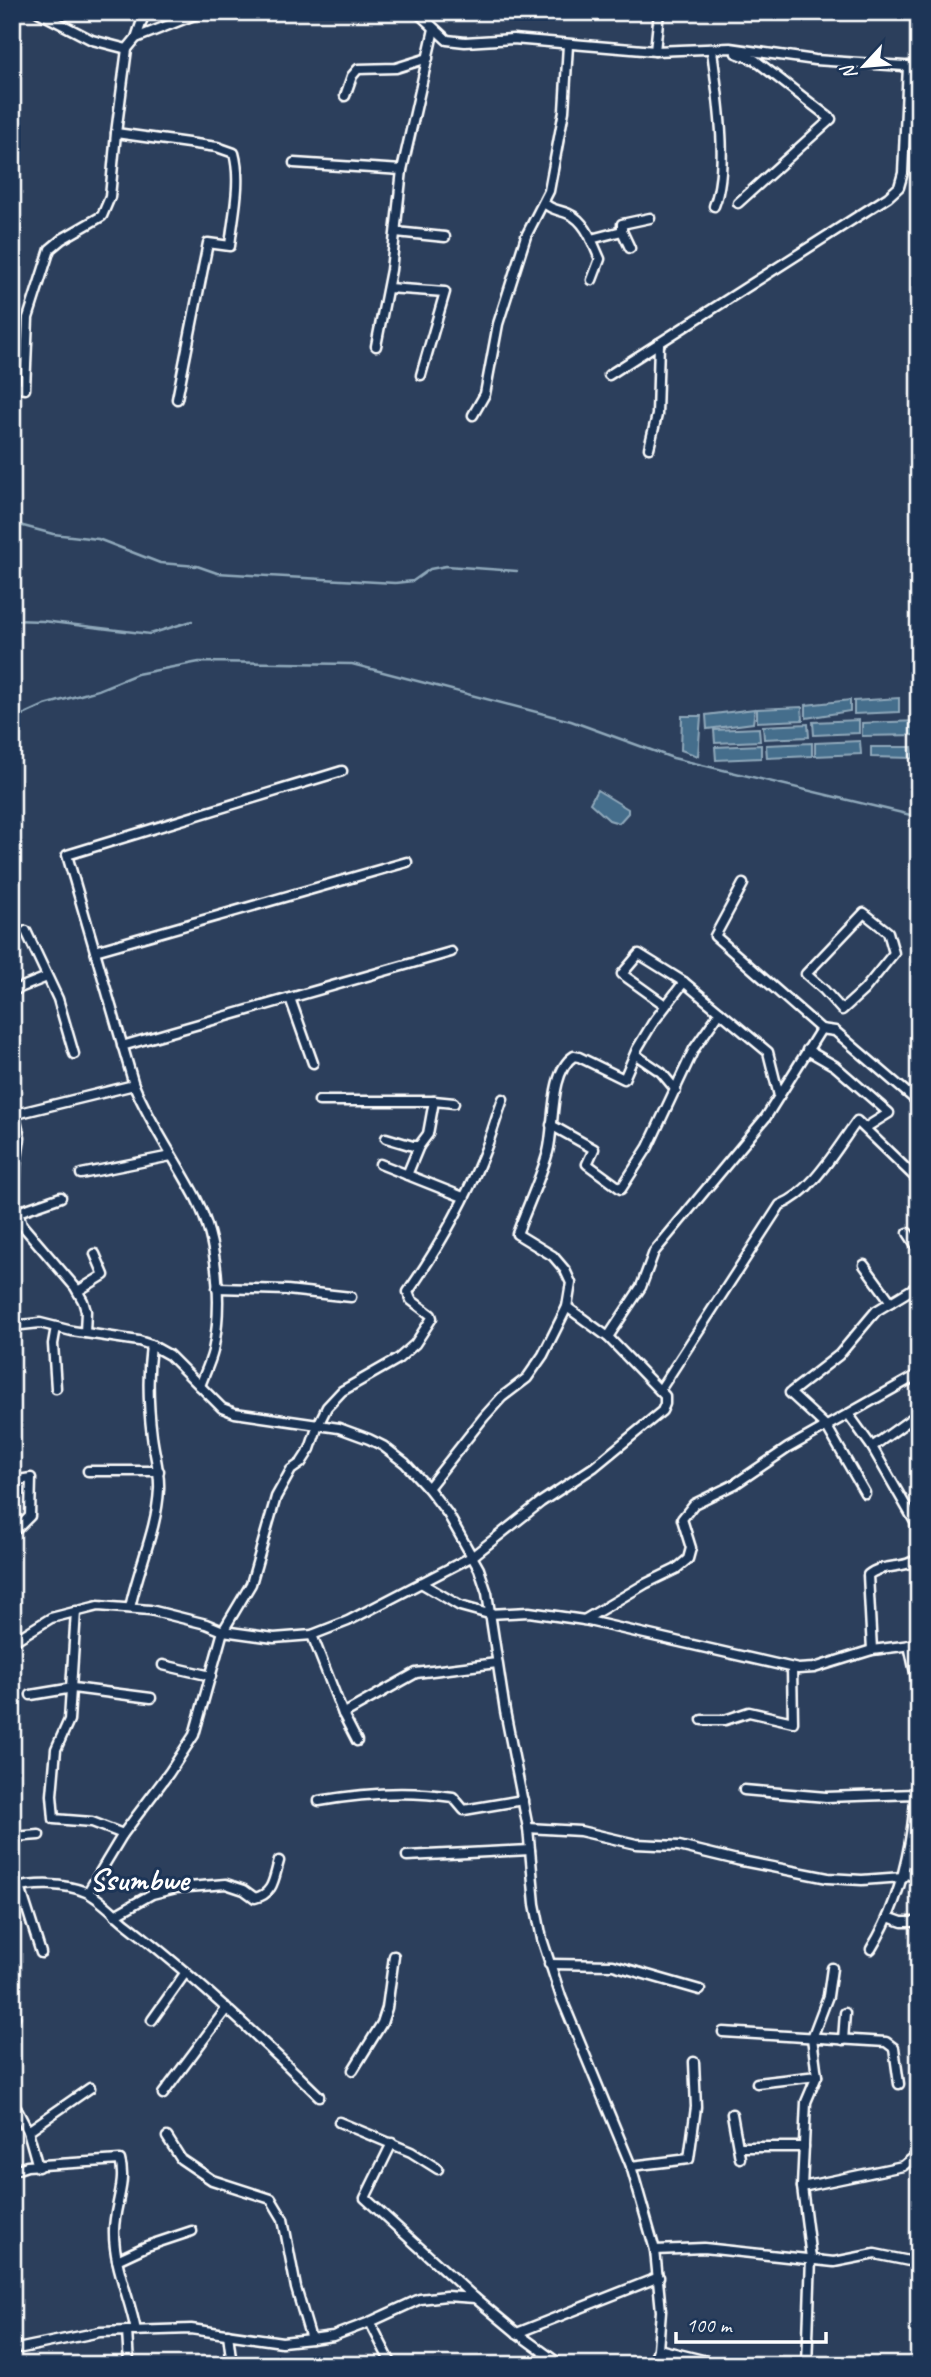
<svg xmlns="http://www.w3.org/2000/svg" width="931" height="2377" font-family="Caveat,sans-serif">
<rect width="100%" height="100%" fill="#2c3f5c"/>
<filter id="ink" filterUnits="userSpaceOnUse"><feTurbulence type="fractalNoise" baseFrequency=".0143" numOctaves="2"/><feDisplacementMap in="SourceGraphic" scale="14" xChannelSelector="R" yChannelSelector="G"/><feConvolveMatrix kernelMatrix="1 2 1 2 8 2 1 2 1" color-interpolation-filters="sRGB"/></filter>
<g filter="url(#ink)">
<g fill="#456e8c" stroke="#8fa8ba" stroke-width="2">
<path d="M899,698V712L854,714V701Z"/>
<path d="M850,700V711L806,718V705Z"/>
<path d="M802,707L803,720L757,722V709Z"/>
<path d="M755,709L753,723L707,729L706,715Z"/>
<path d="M682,716H701L698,756L681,750Z"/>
<path d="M859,720V733L814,735L813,722Z"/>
<path d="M919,721V735L862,736V723Z"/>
<path d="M808,724L809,737L764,739L763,726Z"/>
<path d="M759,728L760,741L715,743L714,730Z"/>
<path d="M860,741L861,754L815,756V743Z"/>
<path d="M812,743V756L767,758L766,745Z"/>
<path d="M761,745V758L716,760L715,747Z"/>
<path d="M871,747H912L913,758L871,757Z"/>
<path d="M597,790L628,809V813L619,823L609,820L590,803Z"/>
</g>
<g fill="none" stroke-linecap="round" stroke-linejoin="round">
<g stroke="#8fa8ba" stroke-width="2.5">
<path d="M12,523L53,534L98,539L160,563L197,566L217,573L395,583L413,581L430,569L446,566L517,571"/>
<path d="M12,620L43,621L150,634L192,621"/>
<path d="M12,720L45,705L98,690L137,674L199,662L352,664L571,721L673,758L919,817"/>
</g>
<defs>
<g id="street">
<path d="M38,12L92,40L127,49"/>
<path d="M417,12L447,40L465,42L513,39L655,51L730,48L815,60L919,67"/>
<path d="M136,38L145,12"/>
<path d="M712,50C717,94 730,165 714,206"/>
<path d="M655,51L659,12"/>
<path d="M736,53L755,60L831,119L738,203"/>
<path d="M345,96L352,76L358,69L396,68L428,58"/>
<path d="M116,133L217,147L234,153C242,182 233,216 230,246L208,243L177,399"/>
<path d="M294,163L402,170"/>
<path d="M544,203C551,210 560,210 569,214C586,221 593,244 600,259L592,280"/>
<path d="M396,232L445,237"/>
<path d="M591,239L622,231"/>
<path d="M630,248L622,231V224L650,218"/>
<path d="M388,288L445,292L421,375"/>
<path d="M376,346L391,270L402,170L434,29"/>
<path d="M609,375L888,197L899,187L903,173L908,66"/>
<path d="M12,386L25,389L28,318L50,249L62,239L102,216L110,197L116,133L127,49L136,38L202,12"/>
<path d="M473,415L485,394L498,324L526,236L549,191L564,111L568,45"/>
<path d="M649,448L657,415L659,343"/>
<path d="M743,884L715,936L821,1029L835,1031L919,1103"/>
<path d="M864,913L888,932L894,953L864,990L842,1010L824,990L806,974Z"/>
<path d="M26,931L58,999L74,1054"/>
<path d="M95,951L407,862"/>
<path d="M12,991L47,977"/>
<path d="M290,998L313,1063"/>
<path d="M665,1005L622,974L639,954L684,982L768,1052L779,1096"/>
<path d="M122,1046L451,952"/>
<path d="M807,1050L835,1066L889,1113L865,1128"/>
<path d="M636,1055L661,1072L676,1090"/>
<path d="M134,1085L67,855L342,771"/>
<path d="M319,1101H434L454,1103"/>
<path d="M12,1103L20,1138L16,1166L15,1201L22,1225L75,1287L83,1301L86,1311L85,1333"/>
<path d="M16,1114L134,1085C151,1125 176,1160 196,1198C218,1242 223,1303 213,1351C210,1363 204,1375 200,1386"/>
<path d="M551,1125L594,1149L587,1164L621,1189L648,1147L694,1049L720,1012"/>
<path d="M386,1138L413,1146H419L428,1134L434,1101"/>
<path d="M380,1164L463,1197"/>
<path d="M81,1174L171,1156"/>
<path d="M407,1175L419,1146"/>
<path d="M18,1212L61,1197"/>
<path d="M908,1233L919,1250"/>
<path d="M864,1265L891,1302"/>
<path d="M217,1288L287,1290L351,1297"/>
<path d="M78,1291L104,1275L95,1254"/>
<path d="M12,1326L40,1323L72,1331L139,1341L151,1345L169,1355L222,1408L235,1413L339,1428L369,1439L383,1446L405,1463L428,1488L448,1514L479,1569L487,1593L505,1711L528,1828L535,1904L542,1939L561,1997L631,2166L655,2250L661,2311L658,2349L653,2365"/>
<path d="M917,1329L919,1332"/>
<path d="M608,1337L641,1287L654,1252L766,1117L821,1029"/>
<path d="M56,1388L53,1344L56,1327"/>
<path d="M660,1390L780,1205C812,1193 837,1148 857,1121L919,1181"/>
<path d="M849,1415L872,1447L919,1529"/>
<path d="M872,1447L911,1419L919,1416"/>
<path d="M88,1471H159"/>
<path d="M12,1481L31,1478L30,1516L18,1528"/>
<path d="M428,1488L484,1417L502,1397L527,1378L543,1355L567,1307L571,1283L565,1270L553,1256L517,1234C527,1207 540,1180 548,1152C555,1126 549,1072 574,1056L579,1057L624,1079L637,1049L652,1024L684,982"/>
<path d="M865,1493L827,1427L790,1393L839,1355L876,1311L919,1285"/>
<path d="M421,1583L460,1606L489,1614L529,1612L584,1620L798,1669L814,1668L872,1650L919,1644"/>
<path d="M130,1608C138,1568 157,1530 159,1489C160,1470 154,1454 152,1436C148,1404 147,1376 151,1345"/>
<path d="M76,1611L69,1720L56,1749L52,1795L54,1819L92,1822L123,1834"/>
<path d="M584,1620L645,1584L676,1569L688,1559L691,1548L682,1519L694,1504L735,1484L788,1448L919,1374"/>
<path d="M312,1635L343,1714L357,1741"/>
<path d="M12,1642L51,1618L98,1606L150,1610L206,1624L223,1631L274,1638L312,1635L348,1621L473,1556L541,1502L594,1467L662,1411L665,1404V1396L608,1337L567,1307"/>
<path d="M909,1645L919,1691"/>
<path d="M872,1650L868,1575C882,1563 906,1570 919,1557"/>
<path d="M163,1665L211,1676"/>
<path d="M31,1695L73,1688L151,1698"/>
<path d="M343,1714L416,1673L497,1663"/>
<path d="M702,1720H725L749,1712L793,1722L792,1668"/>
<path d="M744,1790L826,1797L915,1794"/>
<path d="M319,1801C363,1793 408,1790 453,1797L464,1810L523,1800"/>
<path d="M528,1828L580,1831L636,1844L679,1846L737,1860L828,1878L862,1880L903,1877"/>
<path d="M12,1837L39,1835"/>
<path d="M407,1856L530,1850"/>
<path d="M904,1872L919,1880"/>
<path d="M20,1887L41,1953"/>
<path d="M12,1889C35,1883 64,1883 86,1892C99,1897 116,1916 128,1925C196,1978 258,2036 319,2096"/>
<path d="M88,1892L123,1834L169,1773L194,1735L223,1631L251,1584L276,1497L291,1470L301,1463L310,1449L318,1425L327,1407L342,1391L398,1359L415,1344L432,1318L431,1315L411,1300L408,1292C437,1250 464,1203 483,1156C491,1137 496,1118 503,1099"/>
<path d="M115,1915L152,1894L176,1888L226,1884L244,1890L255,1898C274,1894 274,1877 279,1861"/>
<path d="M888,1917L902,1922H919"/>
<path d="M871,1949C912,1883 917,1805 919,1730"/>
<path d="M549,1964L613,1965L700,1990"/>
<path d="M12,2014L15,2017"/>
<path d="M152,2020L186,1972"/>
<path d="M723,2032L886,2042L894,2048L899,2084"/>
<path d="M843,2040L845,2013"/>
<path d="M353,2070L382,2023L387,2008L394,1956"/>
<path d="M757,2083L817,2076"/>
<path d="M163,2094L227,2008"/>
<path d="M12,2100L28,2131L38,2167"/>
<path d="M732,2114L740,2158"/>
<path d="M339,2122L411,2152L438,2169"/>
<path d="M28,2131L90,2088"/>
<path d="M167,2137L181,2159L212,2180L271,2199L283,2219L296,2288L311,2339"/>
<path d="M392,2143L365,2198L475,2298"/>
<path d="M738,2147H804"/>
<path d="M631,2166L689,2159L696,2107L694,2062"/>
<path d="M12,2171L27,2166L120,2160C127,2183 114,2207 114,2230C113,2264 130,2298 136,2331"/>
<path d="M802,2187L903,2166L919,2153"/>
<path d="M655,2250L704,2248L834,2262L875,2254L919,2263"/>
<path d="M117,2260L147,2246L192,2231"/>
<path d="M370,2322L392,2365"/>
<path d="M127,2331L129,2365"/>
<path d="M517,2333L659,2277"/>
<path d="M228,2334L232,2365"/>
<path d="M12,2346L22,2348L100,2332L191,2329L282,2342L311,2339L333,2336L370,2322L420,2299L446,2296L475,2298L517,2333L561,2365"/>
<path d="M658,2349L723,2365"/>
<path d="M807,2365L811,2258L802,2187L806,2102L817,2076L812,2038L828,1996L832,1968"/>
</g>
</defs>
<use href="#street" stroke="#fff" stroke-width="13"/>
<use href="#street" stroke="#1d3557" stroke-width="8"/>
</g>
</g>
<g text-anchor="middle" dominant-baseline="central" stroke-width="6" stroke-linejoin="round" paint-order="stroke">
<g font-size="32" font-weight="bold" fill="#fff" stroke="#1d3557">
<text x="139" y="1879">Ssumbwe</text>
</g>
</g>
<rect width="931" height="2377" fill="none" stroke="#1d3557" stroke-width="42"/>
<rect x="21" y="21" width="889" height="2335" fill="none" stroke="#fff" stroke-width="2.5" filter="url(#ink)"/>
<g transform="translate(864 66) rotate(244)" stroke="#1d3557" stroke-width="5" paint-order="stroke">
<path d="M0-5L12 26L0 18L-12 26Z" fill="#ffffff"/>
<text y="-10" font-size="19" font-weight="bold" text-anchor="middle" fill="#ffffff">N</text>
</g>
<path d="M676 2332v10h150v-10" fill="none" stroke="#ffffff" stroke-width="3.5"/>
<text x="686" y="2332" font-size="21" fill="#ffffff" stroke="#1d3557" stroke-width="5" paint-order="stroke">100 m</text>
</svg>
